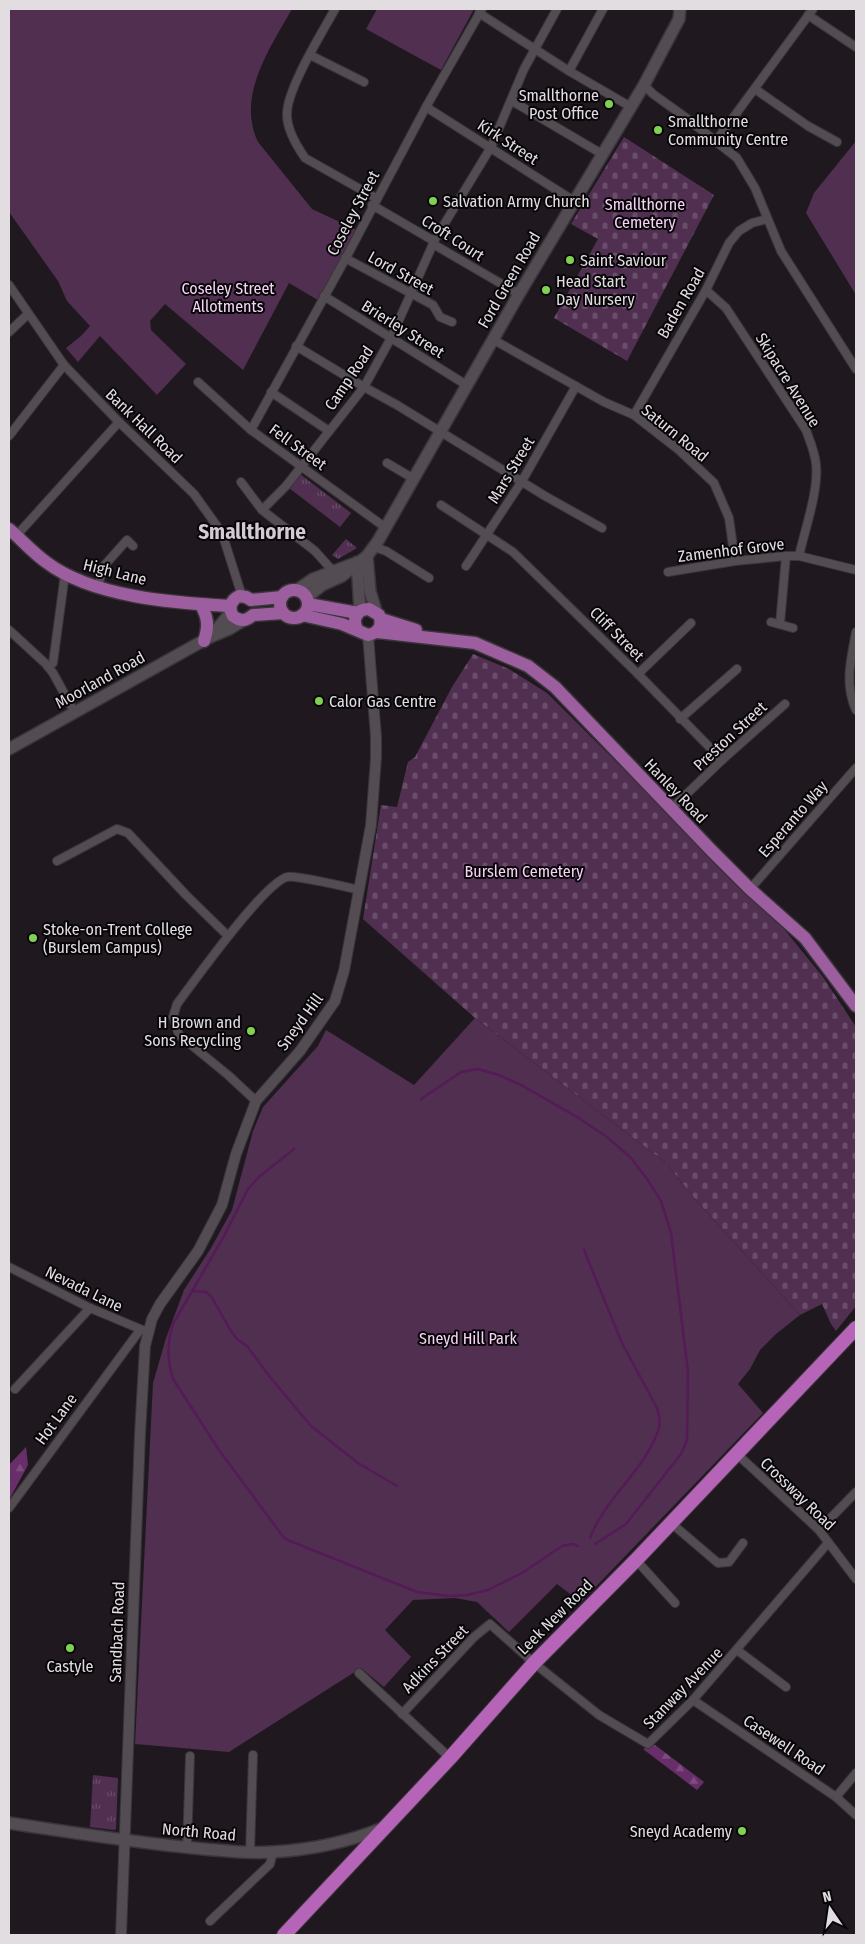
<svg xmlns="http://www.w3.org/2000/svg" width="865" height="1944" font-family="'Fira Sans Condensed',sans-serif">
<defs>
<pattern id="grass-tufts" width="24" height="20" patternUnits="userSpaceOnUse" patternTransform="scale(1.25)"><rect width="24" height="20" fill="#502f51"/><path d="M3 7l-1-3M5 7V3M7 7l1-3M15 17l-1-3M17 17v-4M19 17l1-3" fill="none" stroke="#694d6a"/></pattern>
<pattern id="forest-firs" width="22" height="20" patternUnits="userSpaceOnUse" patternTransform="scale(1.25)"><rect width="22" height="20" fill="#682e6a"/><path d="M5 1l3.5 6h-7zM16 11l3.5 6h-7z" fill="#7d4c7f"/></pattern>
<pattern id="cemetery-stones" width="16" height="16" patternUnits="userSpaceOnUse" patternTransform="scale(1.25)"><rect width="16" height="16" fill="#502f51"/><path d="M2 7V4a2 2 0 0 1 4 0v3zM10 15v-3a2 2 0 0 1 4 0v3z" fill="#694d6a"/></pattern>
</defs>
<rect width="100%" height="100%" fill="#1f191f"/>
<g fill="url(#grass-tufts)">
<path d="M300,474L351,513L340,527L289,488Z"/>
<path d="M346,539L357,548L338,559L332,555Z"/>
<path d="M93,1775L118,1778L116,1829L114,1830L90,1827Z"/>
</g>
<g fill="url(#forest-firs)">
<path d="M26,1447L28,1465L9,1500V1465Z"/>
<path d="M655,1745L704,1782L697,1790L643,1749Z"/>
</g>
<g fill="url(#cemetery-stones)">
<path d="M624,137L714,195L627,361L554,318L598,239L571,224Z"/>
<path d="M473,654L509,669L547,693L784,929L823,977L856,1027V1306L836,1331L831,1324L822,1304L800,1315L695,1199L666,1163L475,1018L363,919L381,805L397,807L408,762L415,757L452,687Z"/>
</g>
<g fill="#502f51">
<path d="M9,9H292C270,48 236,96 258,142L312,209L359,231L321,302L289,283L243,370L165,304L150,321L151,330L186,364L157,395L100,336L78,362L66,348L81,336L90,326L67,301L58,281L9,212Z"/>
<path d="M377,9H474L441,70L366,29Z"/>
<path d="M856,141V295L806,213L814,193Z"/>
<path d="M475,1018L666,1163L695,1199L800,1315L776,1334L760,1350L750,1369L738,1384L763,1413L581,1602L557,1584L509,1632L477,1602L455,1598L413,1600L385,1630L411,1657L384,1687L361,1668L229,1752L135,1744L153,1383L166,1338L184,1290L211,1248L232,1210L253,1131L263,1107L318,1046L326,1030L414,1085Z"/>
</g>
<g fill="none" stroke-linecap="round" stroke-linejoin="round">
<g stroke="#541b56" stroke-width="2.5">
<path d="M421,1099L461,1072L478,1069L499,1075L521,1085L577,1117L607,1137L631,1158L647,1179L661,1201L671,1233L688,1372L687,1440L681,1454L626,1524L595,1544"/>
<path d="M294,1149L259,1177L248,1189L224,1236L173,1324C167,1342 167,1360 173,1379L219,1450L284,1538L290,1541L417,1592L449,1596L467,1595L488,1590L522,1573L562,1546L572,1544L578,1546"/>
<path d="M584,1250L622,1343L657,1408C659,1416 661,1423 658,1431C644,1471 605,1498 590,1538"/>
<path d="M193,1291L206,1292L211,1296L231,1331L237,1339L247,1346L270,1377L311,1426L358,1463L397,1486"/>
</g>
<defs>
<g id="minor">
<path d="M335,9C322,33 286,90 287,115C287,130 296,145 305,158L376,198"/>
<path d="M479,13L569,71L631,107"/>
<path d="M808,15L856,47"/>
<path d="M310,55L364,82"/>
<path d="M569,71L603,9"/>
<path d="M644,85L653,94L685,117L737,158L755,188L781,251L856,369"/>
<path d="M755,89L808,126L837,142"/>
<path d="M512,101L602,154"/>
<path d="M426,107L574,201"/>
<path d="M716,141L813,9"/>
<path d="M372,205L434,241L433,244L519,294"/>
<path d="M434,241L491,147L524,69L557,9"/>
<path d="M345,258L433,305L440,317L452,322"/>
<path d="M9,285L64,365L119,422L194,494L222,533L242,596"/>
<path d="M706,290L726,308L806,430C810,441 815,453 816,464C819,490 805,529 799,556"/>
<path d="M324,296L468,386"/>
<path d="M9,332L28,314"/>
<path d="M494,340L604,402L634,415L679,450L714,483L729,518L735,561"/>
<path d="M296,346L364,387L397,405L545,496L602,528"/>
<path d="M198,382L251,430L386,528"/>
<path d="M271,392L329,431"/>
<path d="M634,415L706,290L729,243L739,231L752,223L767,219"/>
<path d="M251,430L348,254L426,107L482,9"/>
<path d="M9,436L64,365"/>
<path d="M387,463L414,479"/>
<path d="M241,482L262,510L315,551L332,570"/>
<path d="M441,505L513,552L638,674L722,760"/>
<path d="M262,510L286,486L364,387L391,338L433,244"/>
<path d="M17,535L119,422"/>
<path d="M374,547L386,551L429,578"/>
<path d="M466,566L522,481L576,386"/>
<path d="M668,572L735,561L786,556H799L856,570"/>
<path d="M98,587L103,567L127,540L133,546"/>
<path d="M771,622L793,628"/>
<path d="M780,624L786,556"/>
<path d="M9,630L46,664L53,673L75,713"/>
<path d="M856,632C851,659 844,684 856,710"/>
<path d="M48,667L53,663L65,574"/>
<path d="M638,674L691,623"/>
<path d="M680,719L737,669"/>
<path d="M671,809L722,760L785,704"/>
<path d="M57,861L117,829L128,833L186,895L228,936"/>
<path d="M750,889L856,768"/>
<path d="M256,1101L228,1075L179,1035L173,1017L177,1004C195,980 263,884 287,877C295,875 347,887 359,890"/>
<path d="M9,1267L90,1308L145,1331"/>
<path d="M15,1389L90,1308"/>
<path d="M737,1454L819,1530L856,1579"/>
<path d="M9,1508L140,1330"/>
<path d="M671,1523L718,1563L729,1562L743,1543"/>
<path d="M819,1530L856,1492"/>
<path d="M636,1560L675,1603"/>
<path d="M737,1650L786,1687"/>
<path d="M359,1673L450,1758"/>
<path d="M693,1700L836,1797L856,1815"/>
<path d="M402,1714L474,1637L490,1624L534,1663L599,1715L648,1744L693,1700L828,1543"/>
<path d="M836,1797L856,1773"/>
<path d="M187,1847L190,1756"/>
<path d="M250,1853L253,1755"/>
<path d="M210,1921L270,1864L273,1852"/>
</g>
<path id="tertiary" d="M121,1935L140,1434L145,1346L152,1319L160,1304L198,1251L222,1205L236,1154L256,1101L300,1051L335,1001L344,971L371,825L376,758V737L368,635"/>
<g id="secondary">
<path d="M367,556L370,591L376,611"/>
<path d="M357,562L360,611"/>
<path d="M297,590L313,579L353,564"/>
<path d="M306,598L322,585L342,576L367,556L378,541L519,294L644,85L671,34L679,19L680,9"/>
<path d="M213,634L231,612"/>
<path d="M9,749L208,638L229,629L244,620"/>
<path d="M9,1823C70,1832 131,1842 193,1848C219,1850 246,1854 272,1852C310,1850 348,1842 383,1828"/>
</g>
<g id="primary">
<path d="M9,529C21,539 32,552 46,562C92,597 174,603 230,606"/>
<circle cx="294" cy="604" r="14"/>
<path d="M282,597L251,600L246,597L239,596C231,600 228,608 233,616C241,622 246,621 253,615L283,613"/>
<path d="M308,604L358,613"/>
<path d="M201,605C208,618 209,626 204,641"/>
<path d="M302,615L342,624L368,635C379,633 383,625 379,615L369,609C357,609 352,619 357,629"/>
<path d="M381,619L416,630"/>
<path d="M377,632L475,643L528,666L555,687L712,851L750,889L805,938L856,1006"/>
</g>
<path id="trunk" d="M284,1935L450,1758L534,1663L636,1560L856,1328"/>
</defs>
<use href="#minor" stroke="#393539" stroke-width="10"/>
<use href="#tertiary" stroke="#393539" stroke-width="12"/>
<use href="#secondary" stroke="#393539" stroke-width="14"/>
<use href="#primary" stroke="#393539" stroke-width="15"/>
<use href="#trunk" stroke="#393539" stroke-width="16"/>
<use href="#minor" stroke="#534c53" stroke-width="8"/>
<use href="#tertiary" stroke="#534c53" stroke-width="10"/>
<use href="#secondary" stroke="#534c53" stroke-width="11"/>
<use href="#primary" stroke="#9d5e9f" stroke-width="12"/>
<use href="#trunk" stroke="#b664b8" stroke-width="14"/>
</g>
<g fill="#80d051" stroke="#070507" stroke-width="2">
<circle cx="609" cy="104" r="5"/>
<circle cx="658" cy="130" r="5"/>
<circle cx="433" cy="201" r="5"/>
<circle cx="570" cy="260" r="5"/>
<circle cx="546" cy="290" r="5"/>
<circle cx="319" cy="701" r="5"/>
<circle cx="33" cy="938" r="5"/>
<circle cx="251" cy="1031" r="5"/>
<circle cx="70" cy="1648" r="5"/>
<circle cx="742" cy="1831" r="5"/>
</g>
<g text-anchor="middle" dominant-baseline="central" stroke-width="4" stroke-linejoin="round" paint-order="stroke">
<g font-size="16" fill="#e1dde1" stroke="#070507" text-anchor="start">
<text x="599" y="95" text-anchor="end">Smallthorne<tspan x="599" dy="18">Post Office</tspan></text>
<text x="668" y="121">Smallthorne<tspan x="668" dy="18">Community Centre</tspan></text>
<text x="443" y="201">Salvation Army Church</text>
<text x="580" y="260">Saint Saviour</text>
<text x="556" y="281">Head Start<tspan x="556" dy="18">Day Nursery</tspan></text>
<text x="329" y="701">Calor Gas Centre</text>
<text x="43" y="929">Stoke-on-Trent College<tspan x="43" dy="18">(Burslem Campus)</tspan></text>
<text x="241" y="1022" text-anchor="end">H Brown and<tspan x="241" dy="18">Sons Recycling</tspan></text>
<text x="70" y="1666" text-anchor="middle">Castyle</text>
<text x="732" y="1831" text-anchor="end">Sneyd Academy</text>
</g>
<g font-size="16" fill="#e1dde1" stroke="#070507">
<text transform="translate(508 142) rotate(33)">Kirk Street</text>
<text transform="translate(353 213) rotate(-62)">Coseley Street</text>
<text transform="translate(453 238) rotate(33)">Croft Court</text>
<text transform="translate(401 273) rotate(29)">Lord Street</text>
<text transform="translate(509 280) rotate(-60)">Ford Green Road</text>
<text transform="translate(681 303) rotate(-60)">Baden Road</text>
<text transform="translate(403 329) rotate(32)">Brierley Street</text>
<text transform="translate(349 378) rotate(-56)">Camp Road</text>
<text transform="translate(788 380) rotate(58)">Skipacre Avenue</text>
<text transform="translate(144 426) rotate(44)">Bank Hall Road</text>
<text transform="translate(675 433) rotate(39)">Saturn Road</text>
<text transform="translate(298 447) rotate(36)">Fell Street</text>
<text transform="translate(511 470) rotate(-59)">Mars Street</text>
<text transform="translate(731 550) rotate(-7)">Zamenhof Grove</text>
<text transform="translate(115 572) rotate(14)">High Lane</text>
<text transform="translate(617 634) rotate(45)">Cliff Street</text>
<text transform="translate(100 680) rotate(-29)">Moorland Road</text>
<text transform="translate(730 736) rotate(-43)">Preston Street</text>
<text transform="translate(676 791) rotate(46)">Hanley Road</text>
<text transform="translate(793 819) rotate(-49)">Esperanto Way</text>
<text transform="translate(300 1022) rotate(-54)">Sneyd Hill</text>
<text transform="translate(84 1289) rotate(26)">Nevada Lane</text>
<text transform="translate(56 1419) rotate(-54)">Hot Lane</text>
<text transform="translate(798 1494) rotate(44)">Crossway Road</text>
<text transform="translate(555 1617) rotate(-45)">Leek New Road</text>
<text transform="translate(117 1632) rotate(-88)">Sandbach Road</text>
<text transform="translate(435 1659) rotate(-46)">Adkins Street</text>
<text transform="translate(683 1688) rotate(-46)">Stanway Avenue</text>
<text transform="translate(784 1745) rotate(34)">Casewell Road</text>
<text transform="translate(199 1832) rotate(5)">North Road</text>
</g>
<g font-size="16" fill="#f6d4f6" stroke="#070507">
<text x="645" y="204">Smallthorne<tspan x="645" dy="18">Cemetery</tspan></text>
<text x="228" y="288">Coseley Street<tspan x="228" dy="18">Allotments</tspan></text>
<text x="524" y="871">Burslem Cemetery</text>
<text x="468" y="1338">Sneyd Hill Park</text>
</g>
<g font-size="21" font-weight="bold" fill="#d3cad3" stroke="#070507">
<text x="252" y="532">Smallthorne</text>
</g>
</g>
<rect width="865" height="1944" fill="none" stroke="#e1dde1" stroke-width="20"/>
<g transform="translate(830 1909) rotate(347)" stroke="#070507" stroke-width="4" paint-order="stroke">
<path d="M0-4L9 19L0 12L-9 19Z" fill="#e1dde1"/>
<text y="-8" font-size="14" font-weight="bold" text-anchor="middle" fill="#e1dde1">N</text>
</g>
</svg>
